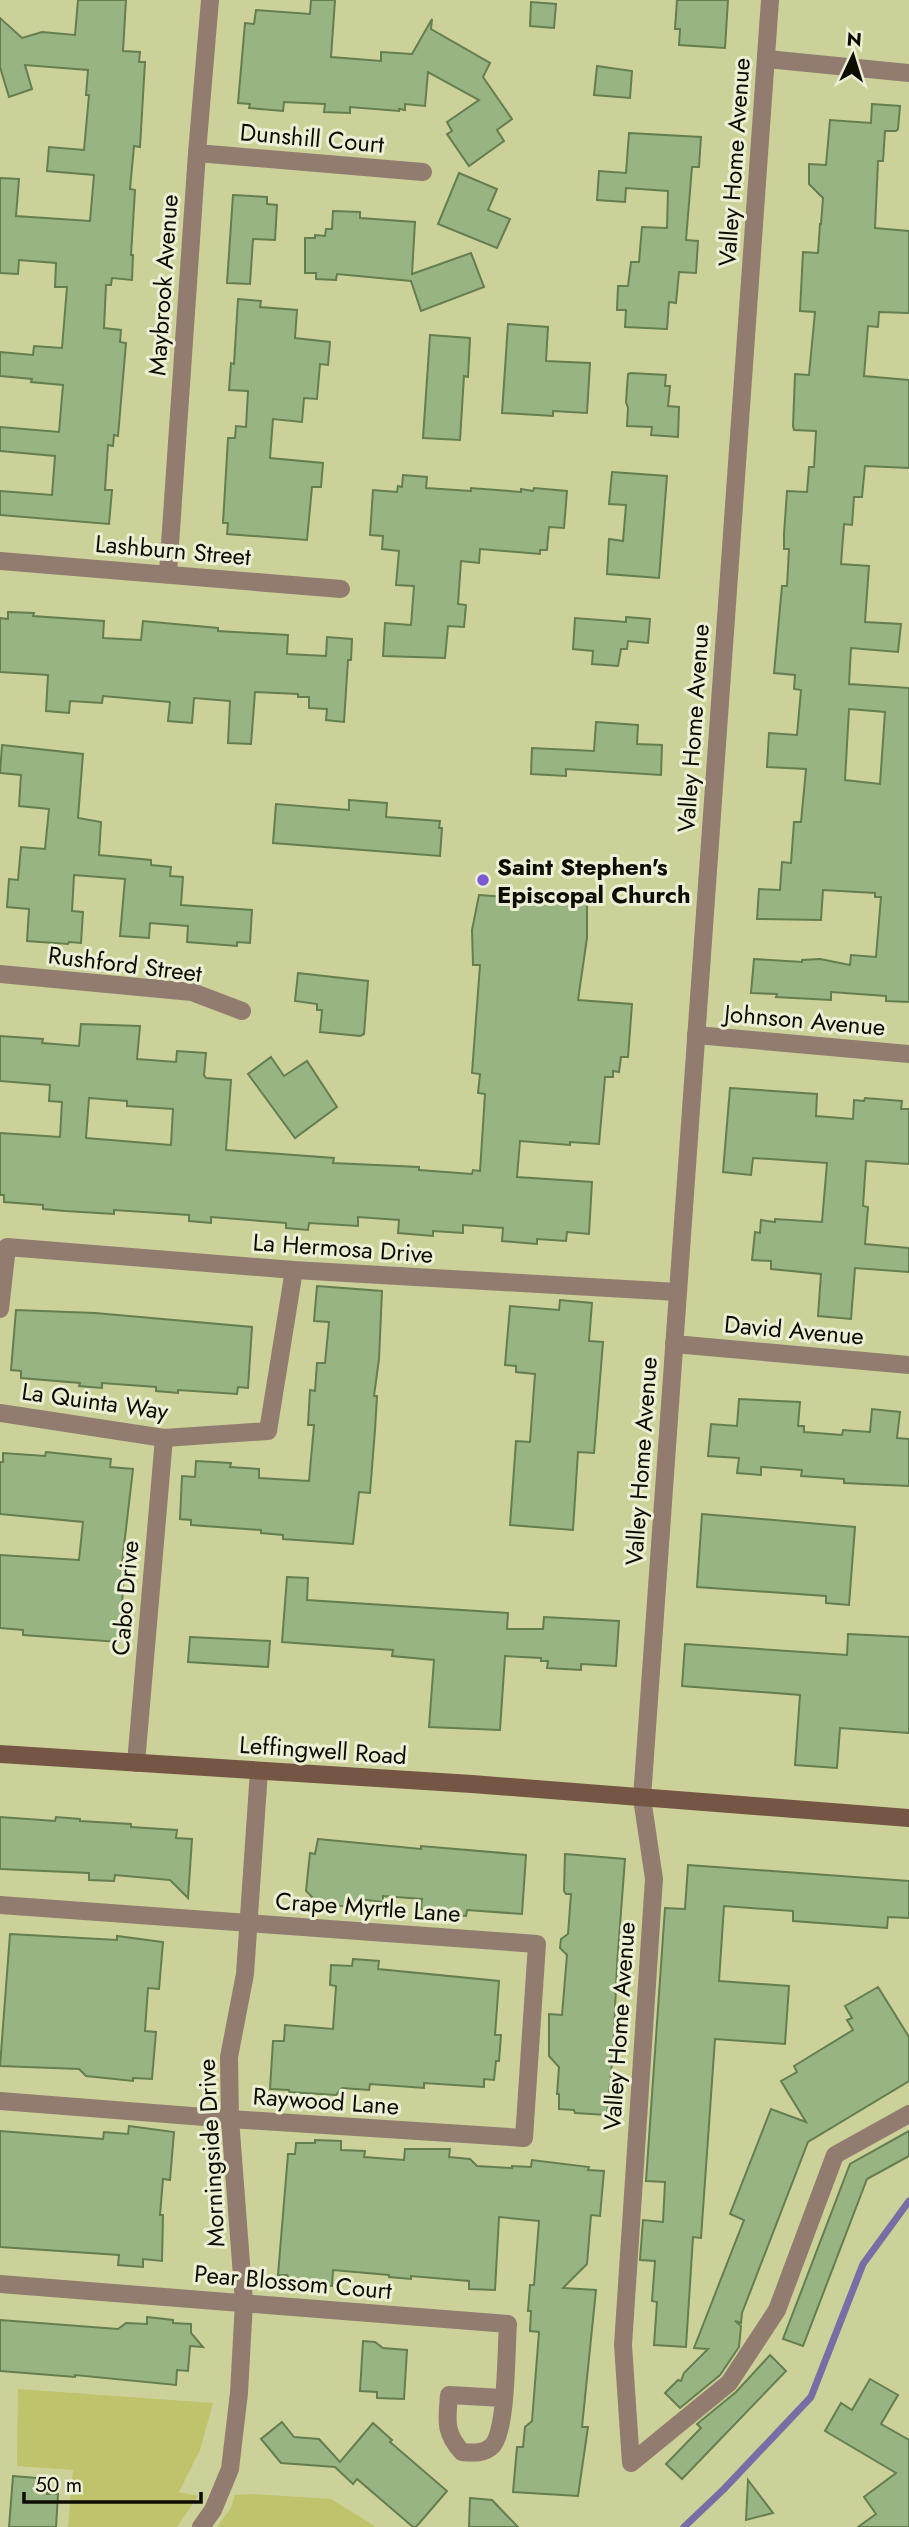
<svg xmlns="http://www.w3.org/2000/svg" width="909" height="2527" font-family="Jost,sans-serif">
<rect width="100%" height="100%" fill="#ccd199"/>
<g fill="#bec36c">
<path d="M18,2389L213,2403L200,2450L179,2492L198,2496L177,2527H68L73,2470L17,2466Z"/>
<path d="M254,2494L331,2499L376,2527H217L231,2508L235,2495Z"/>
</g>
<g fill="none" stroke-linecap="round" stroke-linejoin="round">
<path stroke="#786da4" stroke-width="7" d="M684,2527L724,2489L811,2397L863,2264L909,2201"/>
</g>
<g fill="#99b483" stroke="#647e4f" stroke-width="2" fill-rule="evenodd">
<path d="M78,0H126L123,51L140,52L139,62H145L140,147L134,146L130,189L135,190L131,255H133L132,280L112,278L111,285H106L104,328L121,330L120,342L126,343L118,436L114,435L113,446L108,445L105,490H112L109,524L0,515V491L52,495L55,456L0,451V427L59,432L63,385L31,382L32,379L0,376V352L33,355L34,346L62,348L67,287H55L56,263L19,260L18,274L0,273V178L19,179L16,216L90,221L94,175L47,171L49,147L84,150L89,95H86L88,70L25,65L32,89L9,97L0,67V18L22,38L42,32L75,35Z"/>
<path d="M311,0H335L331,57L381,61V52L412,54L432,19L431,29L490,63L483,77L512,119L497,130L504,141L469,166L447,134L452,131L447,122L479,100L428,72L425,106L405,104V110L399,109V111L350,107V113L324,112L325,104L284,102L283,111L249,108L250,104L238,103L245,23L254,24L256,10L310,14Z"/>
<path d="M677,0H728L725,48L679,45L680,29H675Z"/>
<path d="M531,2L556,4L554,28L530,26Z"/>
<path d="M597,66L632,71L630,98L594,95Z"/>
<path d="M872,104L900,106L898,129L896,131H885L883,161H878L875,228L909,231V313L879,312L878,327L868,326L864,376L909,380V468L865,466L862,497H854L852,525L844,524L841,564L869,566L865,622L901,624L898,652L851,648L849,684L909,688V1002L886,1001V996L831,992V1000L776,997L777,994L751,993L754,959L802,962V960L820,959L850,965L851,955L876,957L881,897H875V893L823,890L821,920L757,919L759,889L780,890L782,862L791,863L794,822H801L806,769L767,767L769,733L797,735L801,690L794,689L795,675L774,673L782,586H787L789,549H784V534L787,491L807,492L809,467H814L816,431L794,430L793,426L795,374L809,375L815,312L800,311L803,252L818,253L820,224H821L823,198L809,184V164L826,165L830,120L871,123ZM849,709L885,712L880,784L845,780Z"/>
<path d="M629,133L701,137L699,167H692L686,240L698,241L696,273L679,272L676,303L669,302L667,329L625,327L626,310H617L618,286H628L631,262H639L642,227L667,228L668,191L626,188L625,202L597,200L599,171L626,173Z"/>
<path d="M459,173L497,189L488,210L510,219L497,248L438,224Z"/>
<path d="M233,195L267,197V204L277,205L275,240L253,239L250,284L227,283Z"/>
<path d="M333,211L360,212V218L415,222L412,274L471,253L484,287L421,311L411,281L337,274L336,280L316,279V273H305V238H315V235L325,236L326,229H332Z"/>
<path d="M238,299L261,301L260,307L297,310L295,338L330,342L328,365L320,364L317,399L304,398L302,422L273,419L270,458L323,463L321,487H312L307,540L227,534L228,523H223L228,438H235L236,426L246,427L248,391L229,390L231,363L234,364Z"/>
<path d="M508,324L548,327L546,361L590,363L587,413L553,411V416L502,413Z"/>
<path d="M430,335L470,338L468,377L464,376L460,440L423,438Z"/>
<path d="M631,373L666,375L665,386H670L668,406L679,407L678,437L651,435L652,427L627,426L628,408L626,402L628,374Z"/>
<path d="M612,472L667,476L659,578L607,574L609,539L623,541L626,505L609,504Z"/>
<path d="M403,475L427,477L426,488L471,491V488L521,492V489L533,491L534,488L567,491L564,528L549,527L547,550H540V554L480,549L479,563L461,561L458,604L466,605L464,627L448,626L445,658L383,656L385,623L411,625L414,586L396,585L399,551L382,549L383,536L370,535L373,490L397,492L398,486L402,487Z"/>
<path d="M8,612L34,613L33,616L104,621L103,638L141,640L143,621L218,628V631L288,635L287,654L326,656L327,637L352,639L351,660H348L344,722L326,720L327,709L309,708V697H298V694L255,692L251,744L228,743L230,701L194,698L192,723L168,721L170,702L103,696L102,703L70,701L69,713L46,711L48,675L0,672V618L8,619Z"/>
<path d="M626,617L650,619L648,643L628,641L627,649H621L618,666L592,664L593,651L573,649L575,618L626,622Z"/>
<path d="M596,722L638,725L637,744L662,745L661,775L566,769V776L531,774L532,748L594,751Z"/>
<path d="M2,745L83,754L78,818L101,822L99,855L151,860V865L171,867L170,876L183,877L181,905L252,910L250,943L237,942V946L187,942L188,926L150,923L149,938L120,936L125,879L74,875L72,911L83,912L81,943L69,942L68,944L27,941L29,909L7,907L9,879L18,880L21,847L45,849L49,809L19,806L21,775L0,773Z"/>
<path d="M349,800L387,803L386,817L440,821L439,828H442L440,856L273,843L276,804L349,810Z"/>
<path d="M479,895L587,903V938L578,1000L632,1004L628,1057H621L619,1072L613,1071V1077H605L599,1144L570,1142V1145L520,1141L517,1177L592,1182L589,1234L567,1232L566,1241L537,1239V1244L502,1241L503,1228L463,1225V1233L433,1231V1236L398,1233L399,1220L358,1217V1226L309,1223L308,1230L286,1228V1223L211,1217V1223L189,1221V1215L114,1210V1214L65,1211L43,1209V1205L4,1202V1195H0V1133L60,1137L62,1102L49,1101L50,1085L0,1081V1036L43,1039L42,1043L79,1046L81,1024L140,1026L137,1059L176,1062L177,1051L206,1053L204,1075L206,1078L231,1080L226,1150L334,1158L333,1163L419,1167V1170L472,1174L473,1170L480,1171L485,1094L478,1093L480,1074L472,1073L480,965H473L472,930ZM89,1098L127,1101V1106L173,1109L171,1145L86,1138Z"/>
<path d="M298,973L368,981L364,1034L360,1036L320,1032L322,1010H317V1004L295,1001Z"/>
<path d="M271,1057L284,1076L307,1061L337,1107L295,1138L248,1074Z"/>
<path d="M730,1088L817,1094L816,1116L853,1119L854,1100L864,1101L865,1098L902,1101L901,1109H909V1164L866,1161L863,1206L868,1207L865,1244L909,1248V1272L855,1268L851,1319L818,1316L821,1274L771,1269V1261L752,1260L755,1232L760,1233L761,1220L775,1222V1219L822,1222L827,1163L753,1158L751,1175L723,1172Z"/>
<path d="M317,1286L382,1291L379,1359L374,1396H377L375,1430L370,1493L359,1492L353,1544L283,1539V1535L261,1533V1530L191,1525V1520L180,1519L182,1476L195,1477L196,1461L231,1463L230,1467L259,1469V1478L309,1481L314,1425H308L310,1390L315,1391L317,1363H325L329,1322L314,1321Z"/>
<path d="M560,1300L592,1303L589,1341L603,1342L594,1453L578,1452L573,1530L510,1525L516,1441L530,1442L535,1374L516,1372V1366L505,1365L510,1306L559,1310Z"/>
<path d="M16,1310L95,1313L252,1327L248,1388L238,1387L237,1394L178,1390V1393L156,1391V1387L102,1383V1388L79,1386L80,1383L21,1378V1371L11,1370Z"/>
<path d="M739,1399L800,1402L798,1426H804V1432L842,1435L843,1430L870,1432L872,1409L900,1412L897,1438L909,1439V1486L844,1483V1479L801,1476L802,1470L761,1467V1475L737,1473L739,1458L708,1456L711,1424L737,1426Z"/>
<path d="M46,1452L111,1459L110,1467L133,1469L122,1563H125L119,1642L23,1635V1630L0,1628V1555L79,1560L83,1522L0,1514V1462H3V1453L45,1456Z"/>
<path d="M702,1514L855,1527L849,1605L826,1603V1596L697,1587Z"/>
<path d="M287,1577L308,1578L307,1600L508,1613L507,1629H543L544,1617L619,1621L616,1666L581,1664V1670L547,1668L548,1661H541V1658L505,1656L500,1730L429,1727L434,1660L392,1656L393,1650L282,1642Z"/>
<path d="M848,1634L909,1637V1733L840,1728L837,1768L795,1765L800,1695L682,1686L685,1644L847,1655Z"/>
<path d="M190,1637L270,1641L268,1667L188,1662Z"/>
<path d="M0,1817L55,1821L56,1817L80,1819V1821L131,1824V1827L177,1830L176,1838L192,1839L188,1898L170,1880L115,1875L114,1881L89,1880V1873L0,1869Z"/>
<path d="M318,1839L421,1849V1846L526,1855L522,1914L467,1910L466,1916L440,1914V1910L421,1909L422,1899L383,1896V1902L359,1899L358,1908L332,1905L333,1903L317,1902L306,1891L310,1853L315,1854Z"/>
<path d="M565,1854L625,1859L617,1965L613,2053L607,2115L575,2113L574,2110L559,2109V2094H557L559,2067L549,2056V2014L562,2015L567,1955L560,1948L561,1939L568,1934L571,1894H566L564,1891Z"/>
<path d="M688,1865L909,1881V1918L888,1917L887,1928L793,1921V1911L724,1906L719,1981L789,1986L785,2044L715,2039L701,2238L693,2237L686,2347L654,2345L657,2302L652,2301L655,2261L640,2260L643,2220L663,2222L665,2182L646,2181L665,1908L685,1909Z"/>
<path d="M10,1934L117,1940V1936L163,1942L159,1989L148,1988L145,2031L156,2032L152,2079L133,2078V2081L86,2076L79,2069L0,2066Z"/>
<path d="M353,1959L379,1961L378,1969L499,1981L495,2035H501L499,2061H496L494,2080L484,2079V2087L424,2083V2088L370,2084L369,2090L342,2088L336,2095L289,2092V2090L270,2089L273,2041H284L285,2025L333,2029L336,1986L330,1985L331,1965L352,1966Z"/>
<path d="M878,1987L909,2037V2081L808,2142L742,2313L741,2323L735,2321L741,2326L739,2347L720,2375L680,2408L665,2393L678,2380L681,2381L684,2373L708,2349L694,2348L744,2220L730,2214L771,2109L806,2122L781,2081L797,2072L794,2066L853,2030L847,2020L852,2018L845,2006Z"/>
<path d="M129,2126L174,2132L170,2180L163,2179L160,2215H163L162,2261L143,2259V2267L118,2265L119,2255L0,2247V2131L103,2139L104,2132L128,2134Z"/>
<path d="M909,2131V2156L867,2179L803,2346L783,2339L850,2164Z"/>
<path d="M315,2140L341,2141V2150L365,2151L364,2157L404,2160L405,2149H450L449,2157L470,2159L477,2166L512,2168V2166L531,2167L532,2160L589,2167L588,2170L604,2171L600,2216L591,2215L587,2264L563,2288L596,2290L582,2427H588L578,2496L513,2492L517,2447H523L525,2427L532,2421L539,2332L530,2331L531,2311H528L530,2285H534L539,2221L499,2217L495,2290L469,2289V2281L411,2276V2279L389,2277V2275L333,2270L332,2286L306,2284V2281L290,2279L287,2275H278L288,2154H295L296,2143H315Z"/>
<path d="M147,2317L173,2320V2323L191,2324V2333L203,2347L190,2346L188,2371L177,2370L176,2385L75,2375V2377L0,2371V2320L118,2329L126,2323L147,2324Z"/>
<path d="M363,2341L375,2342L383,2348L407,2350L404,2399L377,2398V2392L360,2391Z"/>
<path d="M770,2355L786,2371L682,2479L666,2464L701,2428L697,2424L736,2392Z"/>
<path d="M870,2379L898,2395L881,2424L909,2440V2527H858L876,2514L864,2497L896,2473L825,2431L841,2403L852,2410Z"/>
<path d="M282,2422L294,2437L319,2439L340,2462L373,2423L392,2440L390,2442L447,2491L416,2527H413L357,2479L353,2484L335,2467L281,2463L261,2439Z"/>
<path d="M13,2476L48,2479L47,2494H58L56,2527H9Z"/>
<path d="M748,2480L773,2513L746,2520Z"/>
<path d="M470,2498L492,2500L518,2527H469Z"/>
</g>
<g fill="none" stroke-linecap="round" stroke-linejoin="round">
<g stroke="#927c6f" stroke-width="18">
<path d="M767,59L909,73"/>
<path d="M197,153L423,172"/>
<path d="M0,561L341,589"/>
<path d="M168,573L197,153L210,0"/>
<path d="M0,974L192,992L242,1011"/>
<path d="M696,1035L909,1054"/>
<path d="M0,1309L7,1247L294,1270L678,1292"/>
<path d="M674,1344L909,1365"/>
<path d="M0,1413L164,1438L268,1431L294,1270"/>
<path d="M136,1763L164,1438"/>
<path d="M642,1798L654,1879L623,2345L631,2463L729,2383L777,2310L835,2155L909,2114"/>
<path d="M0,1905L537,1944L524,2138L230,2119L0,2101"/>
<path d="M0,2284L508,2324C506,2349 507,2428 493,2445C485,2454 473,2453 462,2452C444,2432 447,2420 449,2395L503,2398"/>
<path d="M201,2527L213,2510L230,2469L239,2393L244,2302L230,2119L229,2057L245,1974L259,1771"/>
</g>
<path stroke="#927c6f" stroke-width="18" d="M642,1798L770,0"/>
<path stroke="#755644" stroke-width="18" d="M0,1754L472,1784L909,1818"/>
</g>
<circle fill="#7a5ad4" stroke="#ecefd3" stroke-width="2.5" cx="483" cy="880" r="7"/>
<g text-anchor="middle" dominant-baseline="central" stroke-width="6" stroke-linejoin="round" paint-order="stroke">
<g font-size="24" fill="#0c0d00" stroke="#ecefd3">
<text transform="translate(312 138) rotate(5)">Dunshill Court</text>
<text transform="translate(734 162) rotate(-86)">Valley Home Avenue</text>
<text transform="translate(163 285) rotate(-86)">Maybrook Avenue</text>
<text transform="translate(173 550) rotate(5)">Lashburn Street</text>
<text transform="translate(693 728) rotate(-86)">Valley Home Avenue</text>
<text transform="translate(125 964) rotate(7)">Rushford Street</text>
<text transform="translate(805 1020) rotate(5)">Johnson Avenue</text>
<text transform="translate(343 1248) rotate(4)">La Hermosa Drive</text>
<text transform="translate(794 1330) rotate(5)">David Avenue</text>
<text transform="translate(95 1401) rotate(8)">La Quinta Way</text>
<text transform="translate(641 1461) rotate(-86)">Valley Home Avenue</text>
<text transform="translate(125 1598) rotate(-85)">Cabo Drive</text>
<text transform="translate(323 1750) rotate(4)">Leffingwell Road</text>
<text transform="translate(368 1907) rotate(4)">Crape Myrtle Lane</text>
<text transform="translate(619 2026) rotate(-86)">Valley Home Avenue</text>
<text transform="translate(326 2101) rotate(4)">Raywood Lane</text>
<text transform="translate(211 2153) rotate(-93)">Morningside Drive</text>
<text transform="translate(293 2282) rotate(5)">Pear Blossom Court</text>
</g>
<g font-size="24" font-weight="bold" fill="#0c0d00" stroke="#ecefd3" text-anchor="start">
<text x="497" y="866">Saint Stephen's<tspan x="497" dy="28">Episcopal Church</tspan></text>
</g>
</g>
<g transform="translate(853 56) rotate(4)" stroke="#ecefd3" stroke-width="5" paint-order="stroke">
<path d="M0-5L12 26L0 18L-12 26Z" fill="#0c0d00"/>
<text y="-10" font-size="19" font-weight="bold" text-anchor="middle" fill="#0c0d00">N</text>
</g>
<path d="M24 2492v10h177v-10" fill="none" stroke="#0c0d00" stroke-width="3.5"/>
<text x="35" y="2492" font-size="21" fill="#0c0d00" stroke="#ecefd3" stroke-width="5" paint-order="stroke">50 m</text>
</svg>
